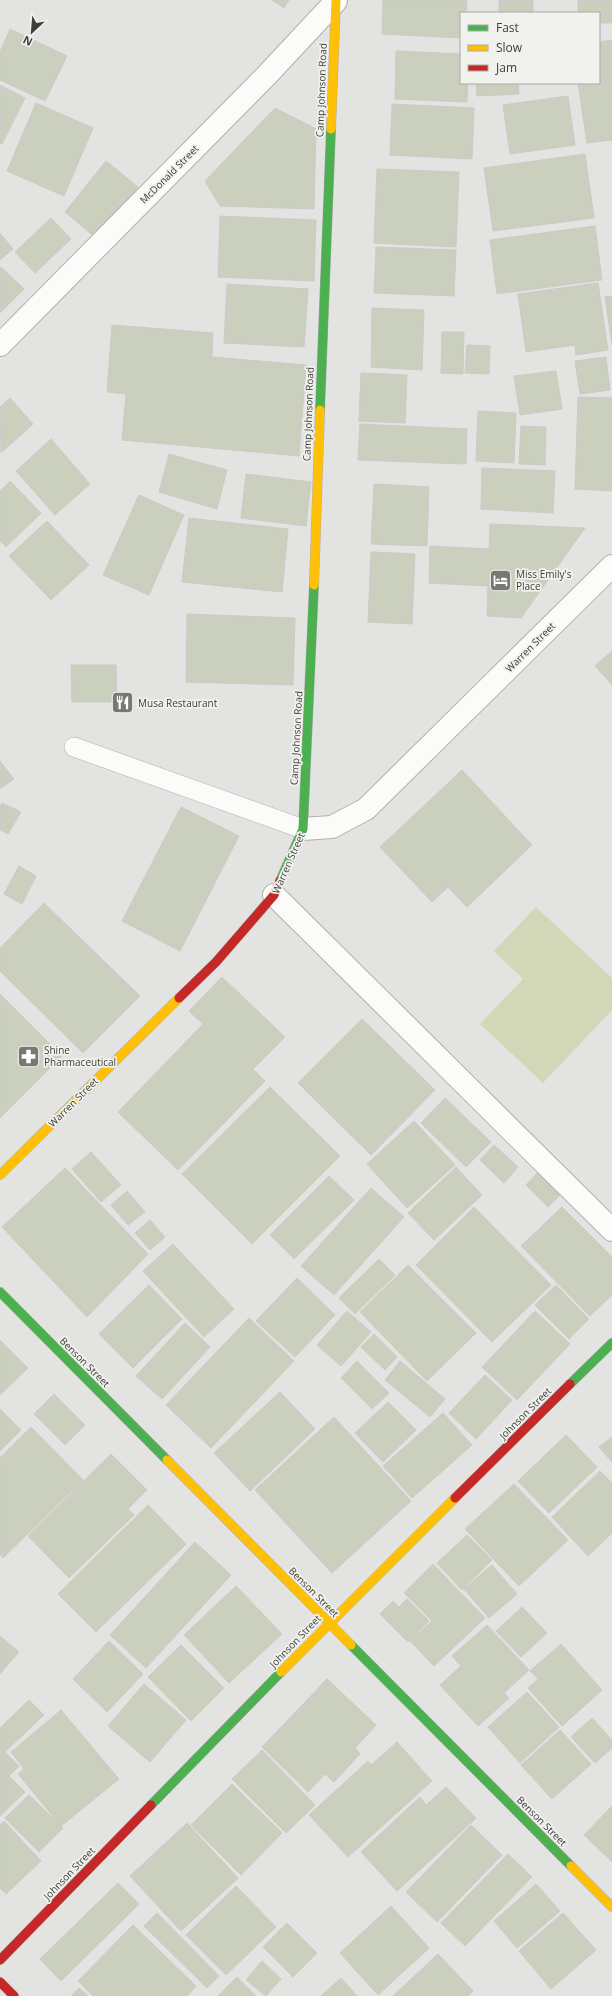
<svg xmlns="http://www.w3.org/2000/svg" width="612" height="1996" font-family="'Open Sans',sans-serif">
<rect width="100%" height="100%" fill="#e3e4e1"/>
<path fill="#d1d7b7" d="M536,907L612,978V1010L543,1083L480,1024L523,979L494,951Z"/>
<g fill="#cbcfbd" stroke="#cacbc9">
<path d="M272,0H289L284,8Z"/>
<path d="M383,0H467L466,13H461V38L382,34Z"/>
<path d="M499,0H533V12L499,13Z"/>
<path d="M578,0H612V23H599V13H578Z"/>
<path d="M10,29L67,56L45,101L0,80V52Z"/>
<path d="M612,40V140L587,143L578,83H599V42Z"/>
<path d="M396,51L461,54V83H468L467,102L395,99Z"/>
<path d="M476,83H518L519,94L477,96Z"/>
<path d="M0,85L25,98L2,144L0,143Z"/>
<path d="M568,96L575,145L510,154L503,105Z"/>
<path d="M36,103L93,128L64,196L7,171Z"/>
<path d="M392,104L474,108L472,159L390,155Z"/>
<path d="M275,108L316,129L314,209L220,206L205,181Z"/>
<path d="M585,154L594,218L493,231L484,168Z"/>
<path d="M106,161L138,187L96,238L65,212Z"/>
<path d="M377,169L459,172L456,247L374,243Z"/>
<path d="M220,216L316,220L314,281L218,277Z"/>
<path d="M51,218L71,239L35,273L15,252Z"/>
<path d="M595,226L602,280L497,294L490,240Z"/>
<path d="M0,233L13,249L0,260Z"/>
<path d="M376,247L456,250L454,296L374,293Z"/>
<path d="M1,267L24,289L0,313V268Z"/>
<path d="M598,283L608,350L576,355L575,345L526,352L518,294Z"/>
<path d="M227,284L308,289L304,347L224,343Z"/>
<path d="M612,296V345L605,297Z"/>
<path d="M372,308L424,310L422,370L371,367Z"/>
<path d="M112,325L213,333L212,357L306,365L299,456L122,440L126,394L107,392Z"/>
<path d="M442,332H464L463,374L441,373Z"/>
<path d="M467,345L490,346L489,374L465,373Z"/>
<path d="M606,357L610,390L580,394L575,361Z"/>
<path d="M556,371L562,409L520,415L514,376Z"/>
<path d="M361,373L407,375L405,423L359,421Z"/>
<path d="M578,397L612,398V491L575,489Z"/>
<path d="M10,398L33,424L1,453L0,407Z"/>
<path d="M478,411L516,413L514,463L476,461Z"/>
<path d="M360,424L467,429L466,464L358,460Z"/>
<path d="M521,426L546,427L545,465L519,464Z"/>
<path d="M51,439L90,484L55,515L16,471Z"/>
<path d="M169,454L227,470L217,509L159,492Z"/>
<path d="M482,468L555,471L553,513L481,509Z"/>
<path d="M246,474L311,482L306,526L241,518Z"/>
<path d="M10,481L41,513L6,547L0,541V491Z"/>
<path d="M374,484L429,487L427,546L371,544Z"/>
<path d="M139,495L184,515L149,595L103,575Z"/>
<path d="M189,518L288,529L282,592L182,582Z"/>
<path d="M47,521L89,565L51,600L9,556Z"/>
<path d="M490,524L585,528L521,618L487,616L488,586L429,583L430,546L489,549Z"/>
<path d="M371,552L415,554L412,624L368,622Z"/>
<path d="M187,614L295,618L293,685L186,682Z"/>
<path d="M612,651V685L595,666Z"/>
<path d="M71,665H116L117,702H72Z"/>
<path d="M0,761L14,779L0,789Z"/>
<path d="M462,770L532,845L467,907L448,887L432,902L380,847Z"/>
<path d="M2,803L21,812L8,834L0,830V807Z"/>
<path d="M181,807L239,836L180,951L122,921Z"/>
<path d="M19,866L36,876L22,904L4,894Z"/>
<path d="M44,903L140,996L83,1053L0,971V948Z"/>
<path d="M222,977L285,1037L253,1069L265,1081L178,1170L118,1112L203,1024L189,1011Z"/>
<path d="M0,994L62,1056L0,1118Z"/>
<path d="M362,1019L435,1090L371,1155L298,1083Z"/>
<path d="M270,1087L340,1156L252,1244L182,1174Z"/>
<path d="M445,1098L491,1142L466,1167L421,1123Z"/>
<path d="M414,1121L455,1165L407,1208L367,1164Z"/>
<path d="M494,1145L518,1167L504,1183L480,1160Z"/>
<path d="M91,1152L121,1185L101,1202L72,1169Z"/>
<path d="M456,1167L482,1195L434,1240L408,1213Z"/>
<path d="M65,1168L148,1254L87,1317L2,1227Z"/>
<path d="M541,1169L564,1191L548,1207L526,1185Z"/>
<path d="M329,1176L354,1200L294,1259L270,1235Z"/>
<path d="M371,1188L404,1217L334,1295L301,1266Z"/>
<path d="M127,1191L145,1212L128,1225L111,1205Z"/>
<path d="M474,1207L551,1285L492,1342L416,1265Z"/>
<path d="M562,1207L612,1257V1295L590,1316L521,1246Z"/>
<path d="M150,1220L165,1237L150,1250L135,1233Z"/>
<path d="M173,1244L234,1309L204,1337L143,1271Z"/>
<path d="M379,1259L395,1275L355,1314L339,1298Z"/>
<path d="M408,1265L476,1333L427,1381L360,1312Z"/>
<path d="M297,1278L335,1315L295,1357L256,1321Z"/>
<path d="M149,1285L182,1319L133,1368L99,1334Z"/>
<path d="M556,1285L589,1319L569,1339L535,1305Z"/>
<path d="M347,1311L371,1332L341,1366L317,1345Z"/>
<path d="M535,1311L570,1344L517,1400L482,1367Z"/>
<path d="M249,1318L294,1361L211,1448L166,1405Z"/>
<path d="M185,1323L210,1347L162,1399L136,1376Z"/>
<path d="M374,1334L397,1357L385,1370L361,1347Z"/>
<path d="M0,1340L28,1368L0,1395Z"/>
<path d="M357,1361L389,1393L372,1409L341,1378Z"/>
<path d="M400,1361L445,1399L430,1417L385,1380Z"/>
<path d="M485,1375L512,1400L476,1439L449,1413Z"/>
<path d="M280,1392L315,1429L250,1491L214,1453Z"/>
<path d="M54,1394L85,1425L65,1445L34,1414Z"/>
<path d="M388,1402L416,1430L383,1462L355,1433Z"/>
<path d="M0,1409L21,1430L0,1451Z"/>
<path d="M443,1413L472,1445L412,1498L383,1466Z"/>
<path d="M334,1417L411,1501L332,1573L255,1490Z"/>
<path d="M31,1427L83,1480L3,1558L0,1554V1458Z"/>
<path d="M566,1435L597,1467L549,1513L518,1481Z"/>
<path d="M612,1437V1462L599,1447Z"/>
<path d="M111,1454L147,1490L128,1509L134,1515L69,1578L28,1536Z"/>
<path d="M600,1471L612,1483V1533L588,1556L552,1517Z"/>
<path d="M514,1484L568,1540L519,1586L465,1529Z"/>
<path d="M148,1505L186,1544L96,1632L58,1594Z"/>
<path d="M467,1535L492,1560L462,1590L437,1563Z"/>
<path d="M195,1542L231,1575L146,1668L110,1635Z"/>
<path d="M433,1564L485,1618L434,1666L410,1641L432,1621L404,1593Z"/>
<path d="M492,1565L517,1594L489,1618L464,1589Z"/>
<path d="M236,1586L282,1634L229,1683L184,1635Z"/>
<path d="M407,1599L429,1621L408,1642L380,1614L393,1601L399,1607Z"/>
<path d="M522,1607L547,1633L521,1657L496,1631Z"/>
<path d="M487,1625L529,1670L504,1693L509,1698L478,1726L440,1685L461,1666L452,1656Z"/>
<path d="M0,1636L19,1652L0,1674Z"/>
<path d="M109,1641L143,1674L107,1712L73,1679Z"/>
<path d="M561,1644L602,1690L562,1726L528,1688L538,1679L530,1671Z"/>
<path d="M181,1645L224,1688L191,1721L148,1677Z"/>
<path d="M327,1679L376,1725L355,1748L360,1754L334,1782L325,1774L308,1792L262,1747Z"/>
<path d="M144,1684L186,1720L150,1762L108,1726Z"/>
<path d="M527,1692L559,1727L520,1763L488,1727Z"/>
<path d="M29,1700L44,1715L5,1752L19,1766L9,1776L25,1792L0,1816V1728Z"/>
<path d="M61,1710L119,1779L61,1826L18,1774L24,1769L11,1752Z"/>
<path d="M592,1718L612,1740V1748L595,1763L571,1737Z"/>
<path d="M560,1730L591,1764L552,1799L521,1765Z"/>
<path d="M397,1742L432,1781L348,1857L309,1815L368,1761L371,1765Z"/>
<path d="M262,1750L315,1805L286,1833L232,1779Z"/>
<path d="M232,1784L282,1833L241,1875L191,1825Z"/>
<path d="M446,1787L476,1818L397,1891L361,1852L420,1797L426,1805Z"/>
<path d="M29,1795L63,1828L39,1852L5,1818Z"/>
<path d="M612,1806V1862L584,1835Z"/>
<path d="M4,1821L41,1861L6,1894L0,1888V1825Z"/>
<path d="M187,1823L238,1878L181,1931L130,1876Z"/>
<path d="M471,1825L502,1855L437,1922L406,1892Z"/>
<path d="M508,1854L532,1877L465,1946L441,1923Z"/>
<path d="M118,1883L139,1904L61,1981L40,1959Z"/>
<path d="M536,1884L560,1911L517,1948L494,1921Z"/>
<path d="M236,1886L276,1927L226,1975L186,1935Z"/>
<path d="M391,1906L429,1948L378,1995L340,1953Z"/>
<path d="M157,1913L219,1976L207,1988L144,1926Z"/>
<path d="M563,1913L596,1950L551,1989L519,1951Z"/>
<path d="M287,1923L317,1953L293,1977L263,1947Z"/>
<path d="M133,1925L196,1986L187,1996H93L78,1981Z"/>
<path d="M438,1954L473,1991L468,1996H393Z"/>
<path d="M262,1961L281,1979L266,1996L246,1980Z"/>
<path d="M237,1977L256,1996H218Z"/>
<path d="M341,1978L357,1996H321Z"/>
<path d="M79,1988L88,1996H71Z"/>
</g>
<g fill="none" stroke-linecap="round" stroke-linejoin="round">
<defs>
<path id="lane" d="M74,747L303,829"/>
<g id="street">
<path d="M0,345L267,75L336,1"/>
<path d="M303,829L332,827L366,809L612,566"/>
<path d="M274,895L612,1230"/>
</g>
<g id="fast">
<path d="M320,410L331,129"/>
<path d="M280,881L303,829L314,585"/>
<path d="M0,1292L167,1460"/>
<path d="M570,1384L612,1343"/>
<path d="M351,1645L571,1866"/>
<path d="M151,1805L281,1672"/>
</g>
<g id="slow">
<path d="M331,129L336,0"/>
<path d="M314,585L320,410"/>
<path d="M0,1175L179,998"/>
<path d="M167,1460L351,1645"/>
<path d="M281,1672L455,1498"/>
<path d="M571,1866L612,1907"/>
</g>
<g id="jam">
<path d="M179,998L216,962L274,895L280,881"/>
<path d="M455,1498L570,1384"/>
<path d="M0,1960L151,1805"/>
<path d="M0,1982L14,1996"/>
</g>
</defs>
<use href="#lane" stroke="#b0b0ae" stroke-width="20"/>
<use href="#street" stroke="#b0b0ae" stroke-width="24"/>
<use href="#fast" stroke="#b0b0ae" stroke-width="10"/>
<use href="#slow" stroke="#b0b0ae" stroke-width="10"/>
<use href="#jam" stroke="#b0b0ae" stroke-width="10"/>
<use href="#lane" stroke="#fbfbfa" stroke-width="19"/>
<use href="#street" stroke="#fbfbfa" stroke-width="22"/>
<use href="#fast" stroke="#4caf50" stroke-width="9"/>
<use href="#slow" stroke="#ffc107" stroke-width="9"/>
<use href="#jam" stroke="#c62828" stroke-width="9"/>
</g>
<defs>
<symbol id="hotel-square" viewBox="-11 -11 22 22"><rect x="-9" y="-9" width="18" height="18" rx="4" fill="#777775" stroke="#f1f2ed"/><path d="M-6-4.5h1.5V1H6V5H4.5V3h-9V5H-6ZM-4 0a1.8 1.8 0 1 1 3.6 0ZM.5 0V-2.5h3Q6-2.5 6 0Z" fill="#fff"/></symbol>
<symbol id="restaurant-square" viewBox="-11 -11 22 22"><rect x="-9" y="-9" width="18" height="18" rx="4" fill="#777775" stroke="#f1f2ed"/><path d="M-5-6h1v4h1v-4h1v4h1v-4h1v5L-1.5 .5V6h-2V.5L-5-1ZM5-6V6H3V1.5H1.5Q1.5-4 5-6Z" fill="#fff"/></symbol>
<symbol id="pharmacy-square" viewBox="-11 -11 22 22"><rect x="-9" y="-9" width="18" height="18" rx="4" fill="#777775" stroke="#f1f2ed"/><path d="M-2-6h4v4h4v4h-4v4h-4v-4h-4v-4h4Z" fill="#fff"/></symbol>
</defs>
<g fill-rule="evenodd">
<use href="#hotel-square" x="488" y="568" width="25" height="25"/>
<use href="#restaurant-square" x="110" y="690" width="25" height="25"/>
<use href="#pharmacy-square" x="16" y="1044" width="25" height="25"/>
</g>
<g text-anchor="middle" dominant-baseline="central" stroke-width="3.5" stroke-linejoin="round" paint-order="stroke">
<g font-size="10" fill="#3d3d3b" stroke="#f1f2ed">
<text transform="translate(321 90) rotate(-88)">Camp Johnson Road</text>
<text transform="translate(169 174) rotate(-45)">McDonald Street</text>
<text transform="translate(308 414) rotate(-88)">Camp Johnson Road</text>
<text transform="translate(530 647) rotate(-45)">Warren Street</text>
<text transform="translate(296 738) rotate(-87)">Camp Johnson Road</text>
<text transform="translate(288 863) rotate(-66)">Warren Street</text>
<text transform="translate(73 1102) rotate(-45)">Warren Street</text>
<text transform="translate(85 1362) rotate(45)">Benson Street</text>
<text transform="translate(525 1413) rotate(-45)">Johnson Street</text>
<text transform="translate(314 1592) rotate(45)">Benson Street</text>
<text transform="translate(295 1641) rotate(-46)">Johnson Street</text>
<text transform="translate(542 1821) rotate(45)">Benson Street</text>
<text transform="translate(69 1873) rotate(-46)">Johnson Street</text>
</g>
<g font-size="10" fill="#3d3d3b" stroke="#f1f2ed" text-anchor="start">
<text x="516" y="574">Miss Emily's<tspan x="516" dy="12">Place</tspan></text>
<text x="138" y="703">Musa Restaurant</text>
<text x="44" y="1050">Shine<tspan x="44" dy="12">Pharmaceutical</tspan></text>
</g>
</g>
<rect x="460" y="12" width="140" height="72" fill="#f1f2ed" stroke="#a9aaa6"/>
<rect x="468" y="25" width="20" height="6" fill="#4caf50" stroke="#a9aaa6"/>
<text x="496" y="32" font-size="12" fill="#3d3d3b">Fast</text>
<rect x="468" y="45" width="20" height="6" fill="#ffc107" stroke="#a9aaa6"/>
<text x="496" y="52" font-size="12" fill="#3d3d3b">Slow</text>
<rect x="468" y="65" width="20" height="6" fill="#c62828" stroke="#a9aaa6"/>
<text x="496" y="72" font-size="12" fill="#3d3d3b">Jam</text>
<g transform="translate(32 32) rotate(206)" stroke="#f1f2ed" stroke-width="3" paint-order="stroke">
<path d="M0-3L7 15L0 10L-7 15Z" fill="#3d3d3b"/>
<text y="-6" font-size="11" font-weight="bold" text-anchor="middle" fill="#3d3d3b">N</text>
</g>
</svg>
